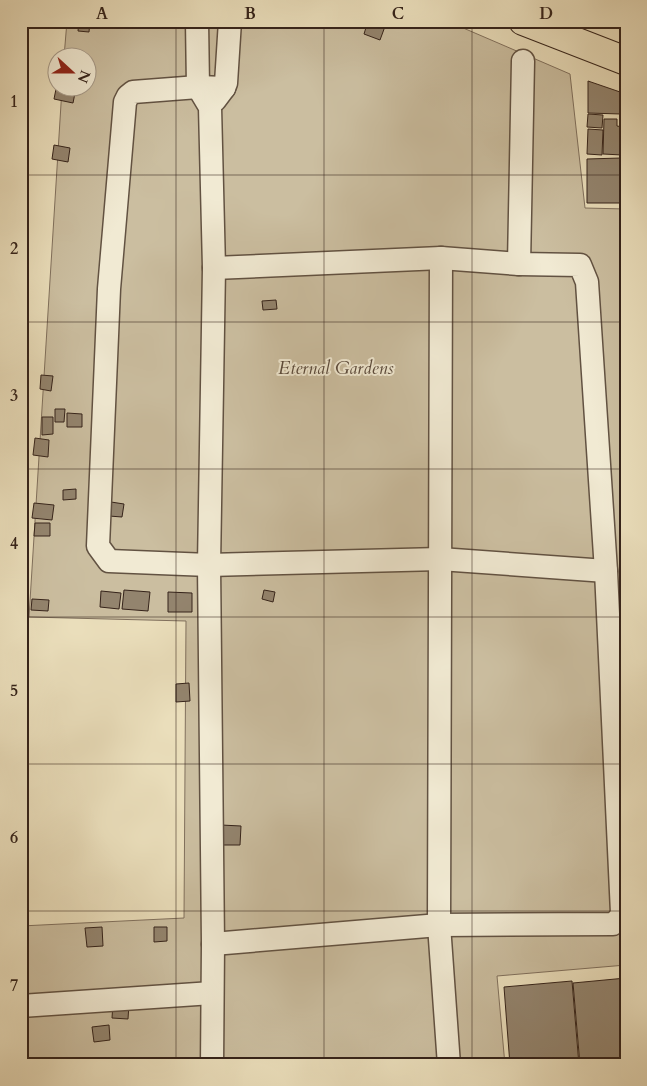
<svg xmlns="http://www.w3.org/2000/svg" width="647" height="1086" font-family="Cardo,serif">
<rect width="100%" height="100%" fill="#eadebb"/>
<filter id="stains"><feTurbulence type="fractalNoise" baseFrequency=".004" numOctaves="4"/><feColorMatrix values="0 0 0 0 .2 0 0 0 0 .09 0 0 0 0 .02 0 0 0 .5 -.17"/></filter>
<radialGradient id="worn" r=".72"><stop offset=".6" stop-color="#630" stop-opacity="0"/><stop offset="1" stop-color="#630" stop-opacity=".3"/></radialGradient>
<path fill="#cbbea0" stroke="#80705d" d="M67,21H447L570,74L585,208L626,209V965L497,976L505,1065H21V926L184,918L186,621L29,617L62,88H88V58L64,57Z"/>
<g fill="#93846e" stroke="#35231a">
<path d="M79,21H90L89,32L78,31Z"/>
<path d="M368,21H387L380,40L364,34Z"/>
<path d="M588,81L623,93L621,114L588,113Z"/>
<path d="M57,84L58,88H76L73,103L54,99Z"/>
<path d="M588,114L603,115L602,128L587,127Z"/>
<path d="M604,119H617V126L623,127L622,155L603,154Z"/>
<path d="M588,129L603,130L602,155L587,154Z"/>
<path d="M54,145L70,148L68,162L52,159Z"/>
<path d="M621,158L622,203H587V159Z"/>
<path d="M276,300L277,309L263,310L262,301Z"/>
<path d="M41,375L53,376L51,391L40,389Z"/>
<path d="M55,409H65L64,422H55Z"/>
<path d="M67,413L82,414V427H67Z"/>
<path d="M42,417H53V434L42,435Z"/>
<path d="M35,438L49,440L48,457L33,455Z"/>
<path d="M76,489V499L63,500V490Z"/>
<path d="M111,502L124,504L122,517L109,516Z"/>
<path d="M34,503L54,505L52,520L32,518Z"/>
<path d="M35,523H50V536H34Z"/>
<path d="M124,590L150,592L148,611L122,609Z"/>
<path d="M264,590L275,592L273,602L262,599Z"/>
<path d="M101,591L121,593L119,609L100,607Z"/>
<path d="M168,592L192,593V612H168Z"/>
<path d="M32,599L49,600L48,611L31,610Z"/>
<path d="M189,683L190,701L176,702V684Z"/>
<path d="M221,825L241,826L240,845H221Z"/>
<path d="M102,927L103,946L87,947L85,928Z"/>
<path d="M154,927H167V941L154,942Z"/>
<path d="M626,978V1065H580L573,983Z"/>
<path d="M572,981L579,1065H510L504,987Z"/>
<path d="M113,1003L129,1004L128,1019L112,1018Z"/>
<path d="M109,1025L110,1040L94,1042L92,1027Z"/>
<path d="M123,1061L124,1065H108V1064Z"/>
</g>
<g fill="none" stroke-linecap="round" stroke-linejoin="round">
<defs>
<g id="minor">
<path d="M197,21L198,87L210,107L214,268L209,565L213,944L212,1065"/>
<path d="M224,88L198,87L133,92L128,96L125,102L109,289L98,546L109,561L209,565L440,559L606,571"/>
<path d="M215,100L224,88L226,83L230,21"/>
<path d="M441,258L439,925L449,1065"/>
<path d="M519,264L523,61"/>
<path d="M213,944L439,925L613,924L619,919L622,913L606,571L587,282L580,265L519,264L441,258L214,268"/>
<path d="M21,1006L212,993"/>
</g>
<path id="highway" d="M523,21L626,61"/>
</defs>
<use href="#minor" stroke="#625242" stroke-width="25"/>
<use href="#highway" stroke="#35231a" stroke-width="30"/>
<use href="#minor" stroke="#f1ead3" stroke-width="22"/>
<use href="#highway" stroke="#eadebb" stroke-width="28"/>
</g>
<path fill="none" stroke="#35231a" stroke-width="1" stroke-opacity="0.55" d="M176,21V1065M324,21V1065M472,21V1065M21,175H626M21,322H626M21,469H626M21,617H626M21,764H626M21,911H626"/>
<g text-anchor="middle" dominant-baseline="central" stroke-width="4" stroke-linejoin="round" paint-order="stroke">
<g font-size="18" font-style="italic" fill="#5a4a3c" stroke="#f1ead3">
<text x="336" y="368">Eternal Gardens</text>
</g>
</g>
<rect width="647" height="1086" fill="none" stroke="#eadebb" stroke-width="55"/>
<g transform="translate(72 72) rotate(111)"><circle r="24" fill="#f1ead3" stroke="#a69a89"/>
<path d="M0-4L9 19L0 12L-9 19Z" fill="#8f2418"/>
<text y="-8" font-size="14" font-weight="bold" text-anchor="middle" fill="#35231a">N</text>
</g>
<rect x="28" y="28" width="592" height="1030" fill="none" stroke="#35231a" stroke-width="2"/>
<g font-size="16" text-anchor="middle" font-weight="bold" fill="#35231a">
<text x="102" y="19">A</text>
<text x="250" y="19">B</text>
<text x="398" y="19">C</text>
<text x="546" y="19">D</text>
<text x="14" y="107">1</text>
<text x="14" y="254">2</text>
<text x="14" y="401">3</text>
<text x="14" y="549">4</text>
<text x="14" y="696">5</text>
<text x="14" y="843">6</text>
<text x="14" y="991">7</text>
</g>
<rect width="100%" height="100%" filter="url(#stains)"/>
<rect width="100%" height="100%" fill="url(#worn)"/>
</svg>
